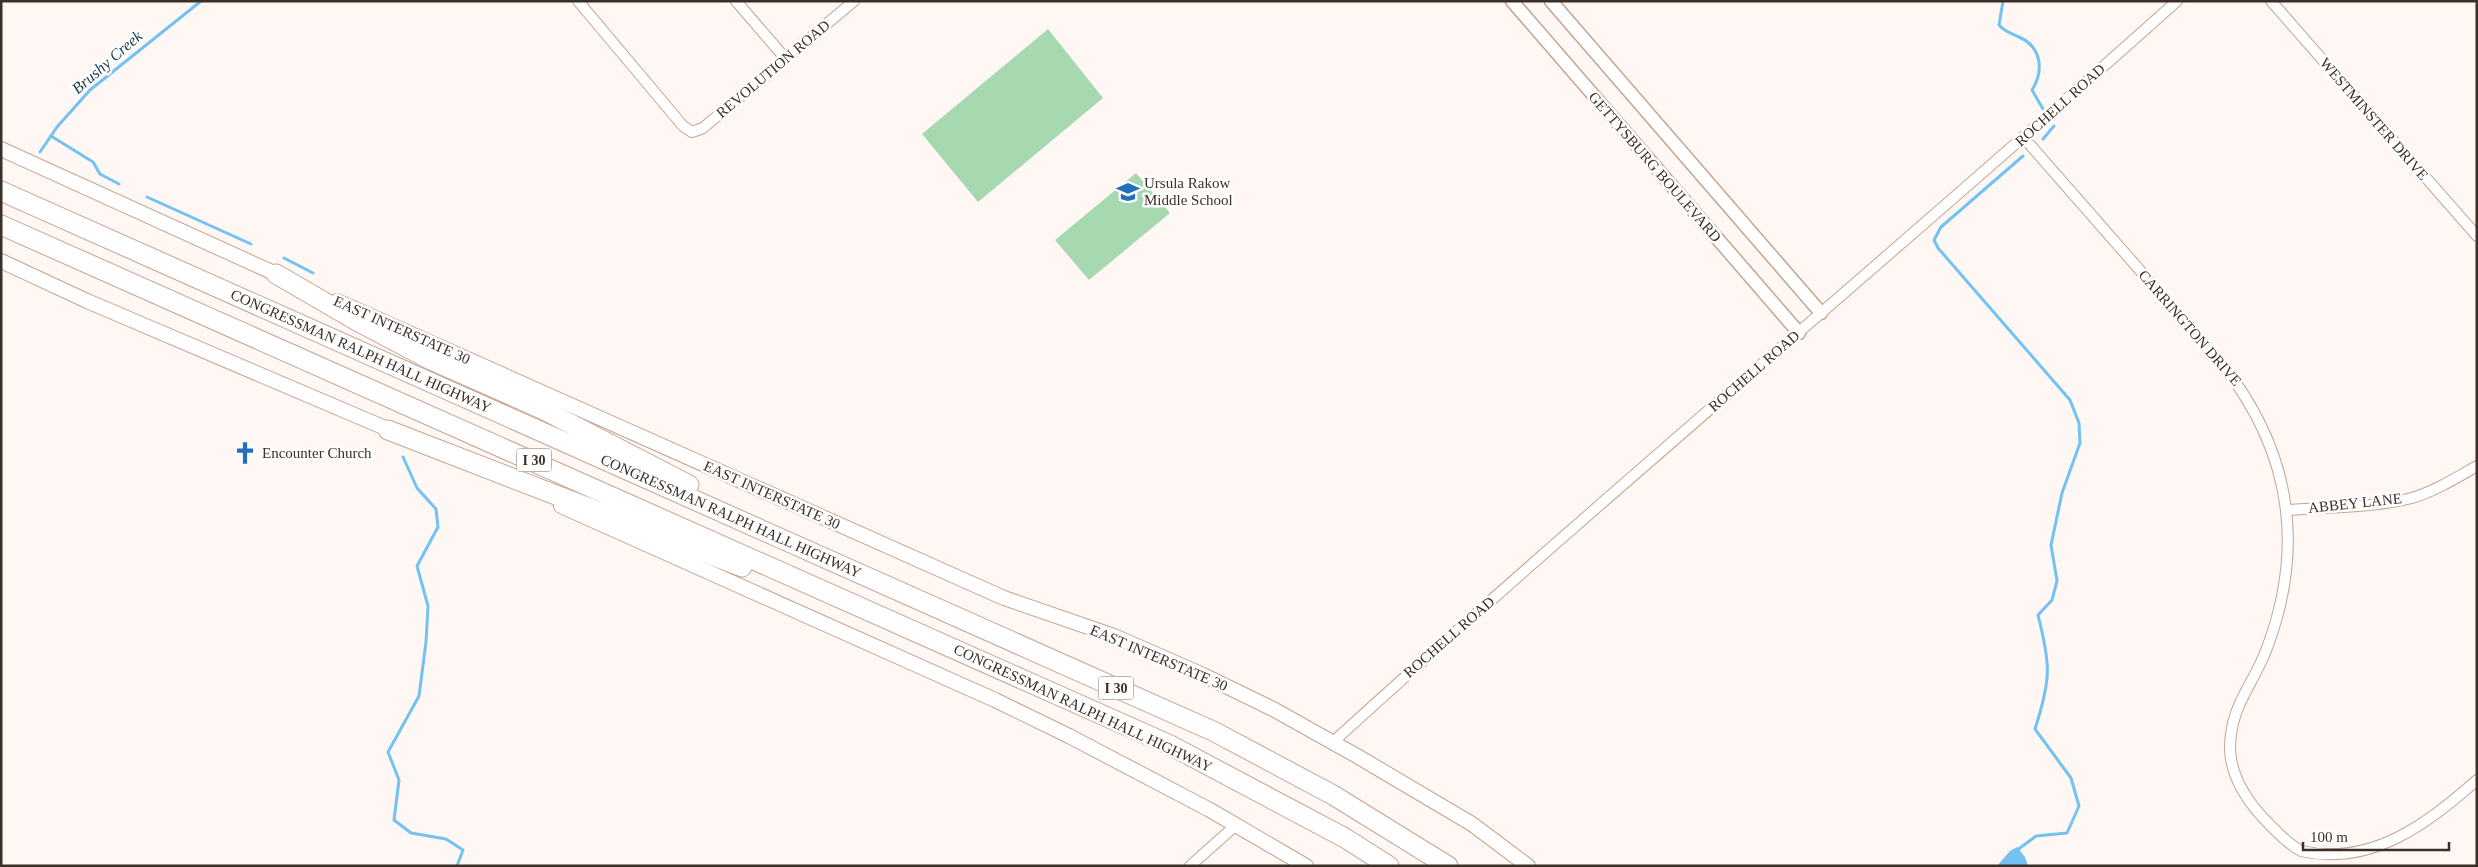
<svg xmlns="http://www.w3.org/2000/svg" width="2478" height="867" font-family="'Times New Roman',serif">
<rect width="100%" height="100%" fill="#fef7f3"/>
<g fill="#a6d9af">
<path d="M1048,29L1103,98L978,202L922,134Z"/>
<path d="M1136,173L1170,213L1089,280L1055,240Z"/>
</g>
<path fill="#73c2f2" d="M2017,847L2025,857L2028,866H1997L2010,851Z"/>
<g fill="none" stroke-linecap="round" stroke-linejoin="round">
<g stroke="#73c2f2" stroke-width="3">
<path d="M2003,1L1999,25C2005,32 2011,33 2019,37C2042,47 2044,71 2032,90L2043,109"/>
<path d="M51,136L93,162L100,174L119,184"/>
<path d="M2043,139L2054,126"/>
<path d="M40,152L57,127L90,90L201,1"/>
<path d="M147,197L251,244"/>
<path d="M284,258L313,273"/>
<path d="M403,457L417,488L436,509L438,527L417,566L428,606L426,642L419,696L388,752L399,780L394,820L411,833L446,839L463,850L457,866"/>
<path d="M2016,851L2036,836L2067,833L2079,806L2071,778L2035,729C2051,679 2051,666 2038,615L2052,600L2057,581L2051,545L2062,493L2080,443L2079,423L2070,400L1938,248L1934,240L1941,227L2023,156"/>
</g>
<defs>
<g id="minor">
<path d="M578,1L683,126L692,132L703,128L854,1"/>
<path d="M736,1L785,58"/>
<path d="M2271,1L2477,236"/>
<path d="M2024,138L2222,364C2290,450 2306,544 2267,648C2253,686 2230,705 2230,749C2231,779 2249,804 2269,824C2279,834 2289,845 2301,851C2372,867 2428,823 2477,780"/>
<path d="M2286,510C2328,507 2371,508 2412,498C2435,491 2456,478 2477,466"/>
<path d="M1333,742C1610,490 1898,251 2177,1"/>
<path d="M1190,866L1236,825"/>
</g>
<g id="tertiary">
<path d="M1512,1L1799,333"/>
<path d="M1551,1L1821,313"/>
</g>
<g id="secondary">
<path d="M1,149L285,278"/>
<path d="M1,261L87,301L397,433"/>
<path d="M337,301L1004,598L1114,636L1203,675L1273,709L1357,756L1472,824L1528,866"/>
<path d="M561,506L995,700L1069,736L1210,810L1306,866"/>
</g>
<g id="motorway">
<path d="M1,191L1215,732L1333,795L1448,866"/>
<path d="M1,225L1170,745L1345,838L1389,866"/>
<path d="M276,274L357,321L429,359L544,410L689,485"/>
<path d="M388,430L742,567"/>
</g>
</defs>
<use href="#minor" stroke="#c4a490" stroke-width="12"/>
<use href="#tertiary" stroke="#c4a490" stroke-width="15"/>
<use href="#secondary" stroke="#c4a490" stroke-width="16"/>
<use href="#motorway" stroke="#c4a490" stroke-width="21"/>
<use href="#minor" stroke="#fff" stroke-width="10"/>
<use href="#tertiary" stroke="#fff" stroke-width="12"/>
<use href="#secondary" stroke="#fff" stroke-width="14"/>
<use href="#motorway" stroke="#fff" stroke-width="19"/>
</g>
<defs>
<symbol id="school-bare" viewBox="-9 -9 18 18"><path d="M0-5L7-2L0 1L-7-2ZM-4 1L0 2.5L4 1V4Q0 6-4 4Z" fill="#236fbe" stroke="#fff" stroke-width="2.5" paint-order="stroke"/></symbol>
<symbol id="church-bare" viewBox="-9 -9 18 18"><path d="M-1.2-6h2.4v3.5h3.3v2.4h-3.3V6h-2.4V-.1h-3.3v-2.4h3.3Z" fill="#236fbe" stroke="#fff" stroke-width="2.5" paint-order="stroke"/></symbol>
</defs>
<g fill-rule="evenodd">
<use href="#school-bare" x="1112" y="176" width="32" height="32"/>
<use href="#church-bare" x="229" y="437" width="32" height="32"/>
</g>
<g text-anchor="middle" dominant-baseline="central" stroke-width="5" stroke-linejoin="round" paint-order="stroke">
<g fill="#fff" stroke="#766d68" stroke-width="1">
<rect x="516.5" y="448.5" width="35" height="23" rx="4"/>
<rect x="1098.5" y="676.5" width="35" height="23" rx="4"/>
</g>
<g font-size="14" font-weight="bold" fill="#3c2f27">
<text x="534" y="460">I 30</text>
<text x="1116" y="688">I 30</text>
</g>
<g font-size="15" fill="#3c2f27" stroke="#fff">
<text transform="translate(773 69) rotate(-40)">REVOLUTION ROAD</text>
<text transform="translate(2060 105) rotate(-42)">ROCHELL ROAD</text>
<text transform="translate(2374 119) rotate(49)">WESTMINSTER DRIVE</text>
<text transform="translate(1655 167) rotate(49)">GETTYSBURG BOULEVARD</text>
<text transform="translate(2190 328) rotate(49)">CARRINGTON DRIVE</text>
<text transform="translate(402 330) rotate(24)">EAST INTERSTATE 30</text>
<text transform="translate(361 351) rotate(24)">CONGRESSMAN RALPH HALL HIGHWAY</text>
<text transform="translate(1754 371) rotate(-41)">ROCHELL ROAD</text>
<text transform="translate(772 495) rotate(24)">EAST INTERSTATE 30</text>
<text transform="translate(2355 503) rotate(-6)">ABBEY LANE</text>
<text transform="translate(731 516) rotate(24)">CONGRESSMAN RALPH HALL HIGHWAY</text>
<text transform="translate(1449 637) rotate(-41)">ROCHELL ROAD</text>
<text transform="translate(1159 658) rotate(23)">EAST INTERSTATE 30</text>
<text transform="translate(1083 708) rotate(25)">CONGRESSMAN RALPH HALL HIGHWAY</text>
</g>
<g font-size="15" fill="#3c2f27" stroke="#fff" text-anchor="start">
<text x="1144" y="183">Ursula Rakow<tspan x="1144" dy="17">Middle School</tspan></text>
<text x="262" y="453">Encounter Church</text>
</g>
<g font-size="16" font-style="italic" fill="#183a4e" stroke="#fff">
<text transform="translate(107 62) rotate(-41)">Brushy Creek</text>
</g>
</g>
<rect width="2478" height="867" fill="none" stroke="#3c2f27" stroke-width="5"/>
<path d="M2303 842v8h146v-8" fill="none" stroke="#3c2f27" stroke-width="2.5"/>
<text x="2310" y="842" font-size="15" fill="#3c2f27" stroke="#ffffff" stroke-width="4" paint-order="stroke">100 m</text>
</svg>
